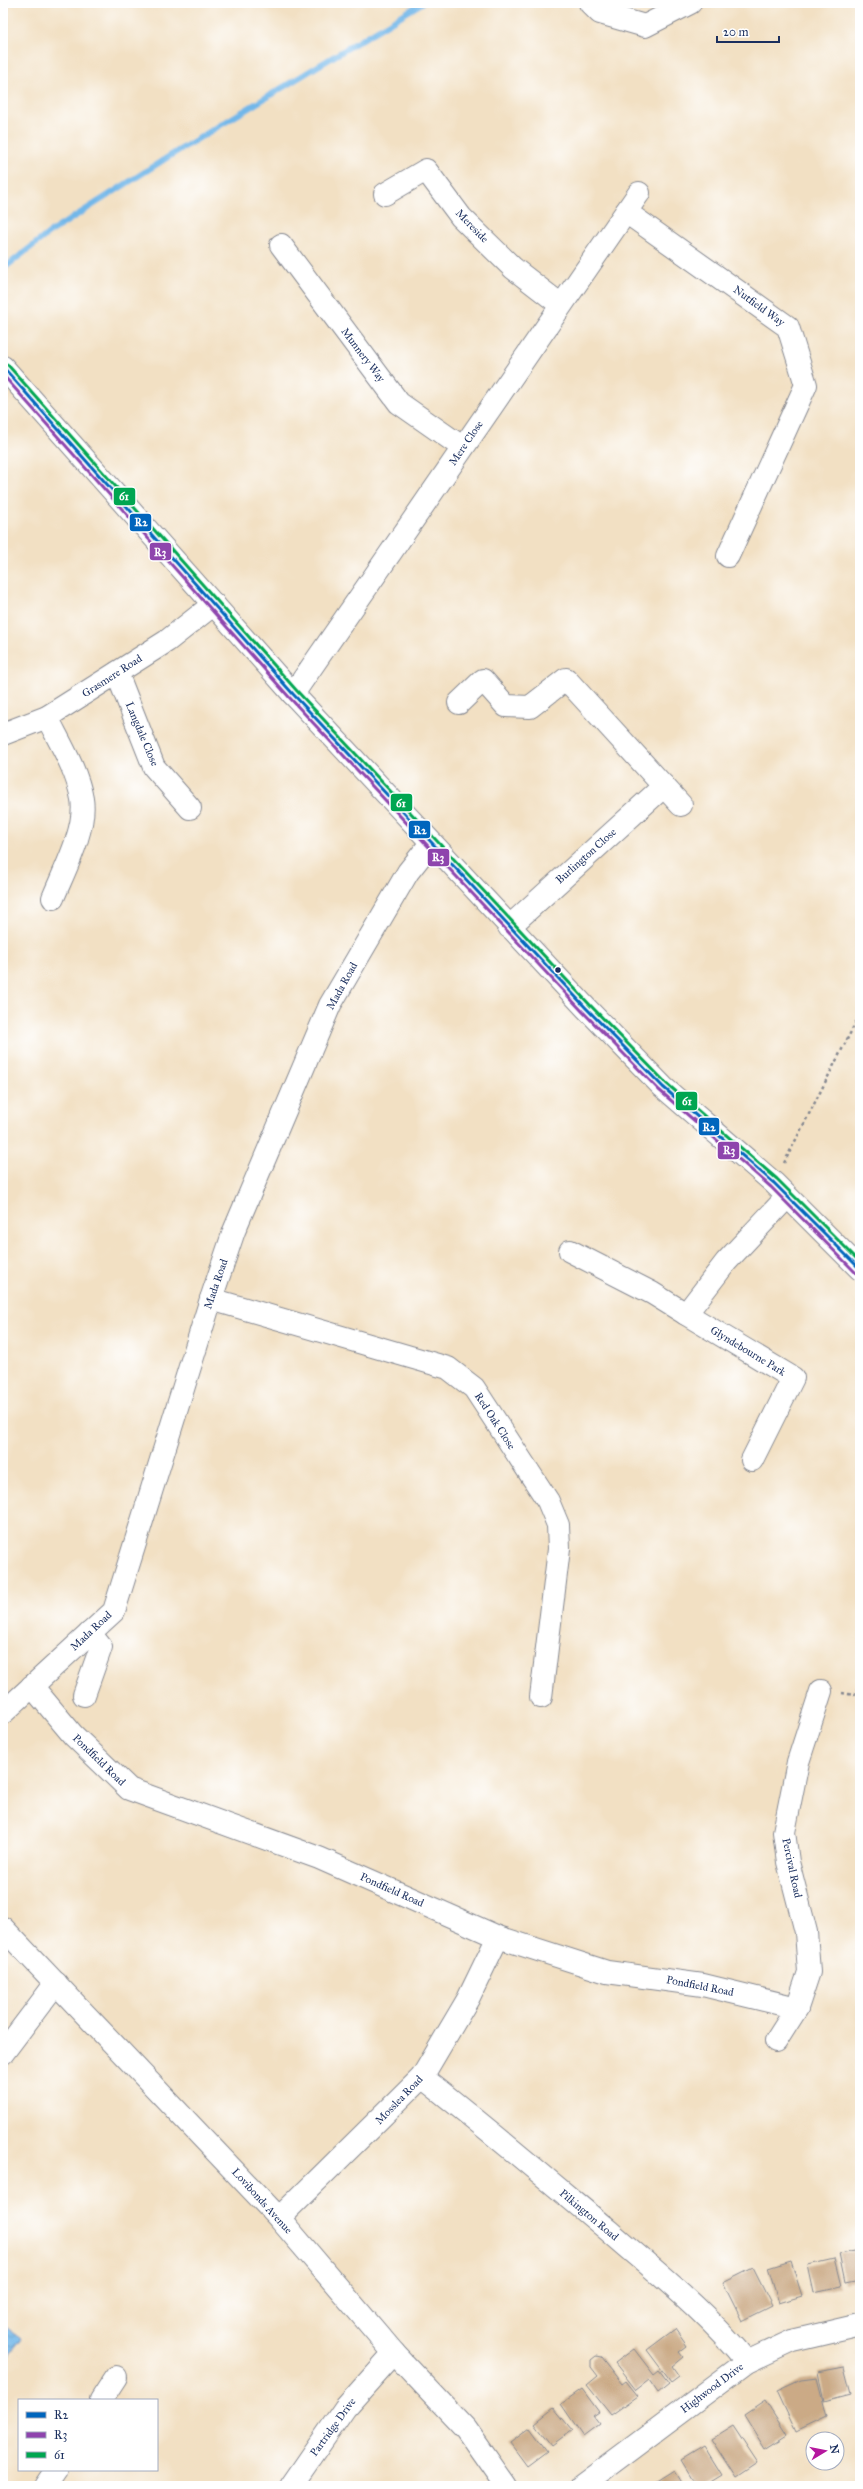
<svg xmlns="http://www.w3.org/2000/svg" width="863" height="2489" font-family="'IM FELL Great Primer',serif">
<defs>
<pattern id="water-waves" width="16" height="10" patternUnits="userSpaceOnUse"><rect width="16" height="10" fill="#72b7e9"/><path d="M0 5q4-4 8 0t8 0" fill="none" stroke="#5d95c0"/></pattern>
</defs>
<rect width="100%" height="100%" fill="#fff"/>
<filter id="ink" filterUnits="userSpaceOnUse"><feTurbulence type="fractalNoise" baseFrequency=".025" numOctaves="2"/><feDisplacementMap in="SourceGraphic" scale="8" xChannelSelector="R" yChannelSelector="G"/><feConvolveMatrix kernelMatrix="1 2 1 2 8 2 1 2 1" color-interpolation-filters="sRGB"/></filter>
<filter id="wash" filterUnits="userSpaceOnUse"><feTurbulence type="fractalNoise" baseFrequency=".012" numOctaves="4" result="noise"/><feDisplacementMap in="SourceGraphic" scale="16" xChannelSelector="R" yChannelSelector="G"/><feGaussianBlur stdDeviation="0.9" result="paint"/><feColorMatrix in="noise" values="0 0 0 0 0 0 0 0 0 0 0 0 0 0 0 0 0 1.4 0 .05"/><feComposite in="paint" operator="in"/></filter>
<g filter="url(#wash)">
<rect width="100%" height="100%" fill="#f2e0c3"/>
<path fill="url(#water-waves)" stroke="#4673a4" d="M3,2325L22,2339L3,2363Z"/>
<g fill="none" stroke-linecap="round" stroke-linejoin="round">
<path stroke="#72b7e9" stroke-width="6" d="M3,269L49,233L176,152L422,3"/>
</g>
<g id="blocks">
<g fill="#cbaa86">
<path d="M860,2250V2280L845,2283L839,2254Z"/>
<path d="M834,2259L841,2287L814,2293L808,2265Z"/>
<path d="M791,2261L802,2296L779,2303L768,2268Z"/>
<path d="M753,2268L772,2306L742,2321L723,2283Z"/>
<path d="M675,2329L687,2346L679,2352L683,2357L672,2366L679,2376L671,2382L647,2350Z"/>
<path d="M634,2349L654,2375L659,2371L669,2384L658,2393L649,2380L636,2390L615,2363Z"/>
<path d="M596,2356L601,2357L622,2384L626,2381L638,2396L611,2415L587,2385L598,2376L591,2367V2360Z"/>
<path d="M844,2367L851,2394L824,2401L818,2372Z"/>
<path d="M817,2378L827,2417L796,2432L777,2391L801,2380Z"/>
<path d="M582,2389L599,2412L593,2416L599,2424L583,2436L561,2404Z"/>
<path d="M765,2401L787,2435L765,2449L744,2415Z"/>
<path d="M554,2408L572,2430L552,2445L535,2423Z"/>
<path d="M733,2426L758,2464L737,2478L712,2439Z"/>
<path d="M530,2428L547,2451L527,2466L510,2443Z"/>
<path d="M704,2446L722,2475L704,2486H697L681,2460Z"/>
<path d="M675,2471L684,2486H651Z"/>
</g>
</g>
</g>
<g filter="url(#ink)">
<use href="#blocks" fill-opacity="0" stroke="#868890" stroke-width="1"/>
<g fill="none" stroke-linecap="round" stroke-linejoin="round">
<defs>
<g id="minor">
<path d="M590,3L600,13L645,26L690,3"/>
<path d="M385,194L426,170L461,217L513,268L561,305"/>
<path d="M626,212L788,327L806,385L728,556"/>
<path d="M281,245L399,403L462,447"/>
<path d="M117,673L154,767L190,808"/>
<path d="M293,694L639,193"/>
<path d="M459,703L483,680L506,706L530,707L566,679L681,805"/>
<path d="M47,717C60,743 77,770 82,799C87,828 64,871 53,898"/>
<path d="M3,734L47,717L167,641L214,604"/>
<path d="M509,927L664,786"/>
<path d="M570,1251L652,1293L686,1314L726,1262L787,1197"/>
<path d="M211,1299L448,1368L474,1388L548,1501L558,1525L559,1549L541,1697"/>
<path d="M686,1314L793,1378L752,1460"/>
<path d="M32,1686L73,1735L129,1789L319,1858L498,1937L607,1972L703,1985L797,2008"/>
<path d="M84,1695L101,1647L90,1633"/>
<path d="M3,1713L114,1611L211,1299L234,1231L330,1005L408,872L431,843"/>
<path d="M3,1928L279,2218L394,2353L466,2429L506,2486"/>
<path d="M776,2041L797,2008L809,1972L806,1932L788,1862L784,1832L798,1762L821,1691"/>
<path d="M3,2053L56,1983"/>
<path d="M422,2077C486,2127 547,2179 609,2231C657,2273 707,2312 747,2362"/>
<path d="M279,2218L422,2077L468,1999L498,1937"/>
<path d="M101,2400L116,2377"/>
<path d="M46,2486L57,2470"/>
<path d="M291,2486L345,2408L394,2353"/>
<path d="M581,2486L747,2362L792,2341L860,2325"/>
</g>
<path id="major" d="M3,367L293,694L586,1008L663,1087L774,1183L860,1269"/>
</defs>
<use href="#minor" stroke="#868890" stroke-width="24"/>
<use href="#major" stroke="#868890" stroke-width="24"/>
<g stroke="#868890" stroke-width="2.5" stroke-dasharray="3 3" stroke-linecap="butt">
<path d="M784,1163L860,1014"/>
<path d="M842,1693L854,1695L860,1683"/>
</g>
<use href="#minor" stroke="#fff" stroke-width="22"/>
<use href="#major" stroke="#fff" stroke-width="22"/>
<defs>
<path id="bus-1" d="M3,367L293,694L586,1008L663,1087L774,1183L860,1269"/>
<path id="bus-2" d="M3,375L289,697L582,1011L659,1090L771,1187L856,1273"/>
<path id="bus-3" d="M7,364L297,691L590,1005L666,1083L777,1179L860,1262"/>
</defs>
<use href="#bus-1" stroke="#fff" stroke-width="6"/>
<use href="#bus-2" stroke="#fff" stroke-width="6"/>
<use href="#bus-3" stroke="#fff" stroke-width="6"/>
<use href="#bus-1" stroke="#0065bd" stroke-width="3"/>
<use href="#bus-2" stroke="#8e44ad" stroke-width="3"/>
<use href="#bus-3" stroke="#00a651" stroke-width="3"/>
</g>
</g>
<circle fill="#1b2f5e" stroke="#fff" stroke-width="1.5" cx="558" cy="970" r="3.5"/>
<g text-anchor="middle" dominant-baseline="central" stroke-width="3" stroke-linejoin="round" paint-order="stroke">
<g font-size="11" fill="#1b2f5e" stroke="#fff">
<text transform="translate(472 226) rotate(46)">Mereside</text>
<text transform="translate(759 306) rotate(36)">Nutfield Way</text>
<text transform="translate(363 355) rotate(53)">Munnery Way</text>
<text transform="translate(466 443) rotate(-56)">Mere Close</text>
<text transform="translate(112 676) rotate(-33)">Grasmere Road</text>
<text transform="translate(142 734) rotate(67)">Langdale Close</text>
<text transform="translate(586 856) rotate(-42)">Burlington Close</text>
<text transform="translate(342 986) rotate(-61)">Mada Road</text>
<text transform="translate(216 1284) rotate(-71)">Mada Road</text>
<text transform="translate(748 1351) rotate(31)">Glyndebourne Park</text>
<text transform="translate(495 1421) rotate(57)">Red Oak Close</text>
<text transform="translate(91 1631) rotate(-43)">Mada Road</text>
<text transform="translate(99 1760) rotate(44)">Pondfield Road</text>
<text transform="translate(792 1868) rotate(78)">Percival Road</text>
<text transform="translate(392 1890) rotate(24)">Pondfield Road</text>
<text transform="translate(700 1986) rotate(11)">Pondfield Road</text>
<text transform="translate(399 2100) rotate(-46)">Mosslea Road</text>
<text transform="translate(262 2201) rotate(48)">Lovibonds Avenue</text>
<text transform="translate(589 2215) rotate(40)">Pilkington Road</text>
<text transform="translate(712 2388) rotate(-37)">Highwood Drive</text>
<text transform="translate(333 2427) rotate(-54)">Partridge Drive</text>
</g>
</g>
<g stroke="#fff" stroke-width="1.5">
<rect x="113" y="487" width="23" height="19" rx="4" fill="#00a651"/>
<rect x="129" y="513" width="23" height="19" rx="4" fill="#0065bd"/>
<rect x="149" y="542" width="23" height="19" rx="4" fill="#8e44ad"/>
<rect x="390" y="793" width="23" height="19" rx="4" fill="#00a651"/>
<rect x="408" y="820" width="23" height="19" rx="4" fill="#0065bd"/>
<rect x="427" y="848" width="23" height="19" rx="4" fill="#8e44ad"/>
<rect x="675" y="1091" width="23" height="20" rx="4" fill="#00a651"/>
<rect x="698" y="1117" width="22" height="19" rx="4" fill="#0065bd"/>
<rect x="717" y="1141" width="23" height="19" rx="4" fill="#8e44ad"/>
</g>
<g font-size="11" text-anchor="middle" font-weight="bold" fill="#fff">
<text x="124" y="500">61</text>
<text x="141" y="526">R2</text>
<text x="160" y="556">R3</text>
<text x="401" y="807">61</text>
<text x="420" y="834">R2</text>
<text x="438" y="861">R3</text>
<text x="687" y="1105">61</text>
<text x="709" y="1131">R2</text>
<text x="729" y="1154">R3</text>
</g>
<rect width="863" height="2489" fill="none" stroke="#fff" stroke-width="16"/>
<rect x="18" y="2399" width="140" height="72" fill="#ffffff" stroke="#a4acbf"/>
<rect x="26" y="2412" width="20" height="6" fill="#0065bd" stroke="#a4acbf"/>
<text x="54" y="2419" font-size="12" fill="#1b2f5e">R2</text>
<rect x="26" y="2432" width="20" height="6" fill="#8e44ad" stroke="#a4acbf"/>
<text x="54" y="2439" font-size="12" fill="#1b2f5e">R3</text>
<rect x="26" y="2452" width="20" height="6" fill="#00a651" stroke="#a4acbf"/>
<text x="54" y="2459" font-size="12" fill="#1b2f5e">61</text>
<g transform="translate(825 2451) rotate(80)"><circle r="19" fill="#ffffff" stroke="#a4acbf"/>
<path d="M0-3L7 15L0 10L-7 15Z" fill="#b5179e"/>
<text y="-6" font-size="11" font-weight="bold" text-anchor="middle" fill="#1b2f5e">N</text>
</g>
<path d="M717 36v6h62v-6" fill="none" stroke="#1b2f5e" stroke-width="2"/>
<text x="723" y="36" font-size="12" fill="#1b2f5e" stroke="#ffffff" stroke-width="3" paint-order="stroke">20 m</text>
</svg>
